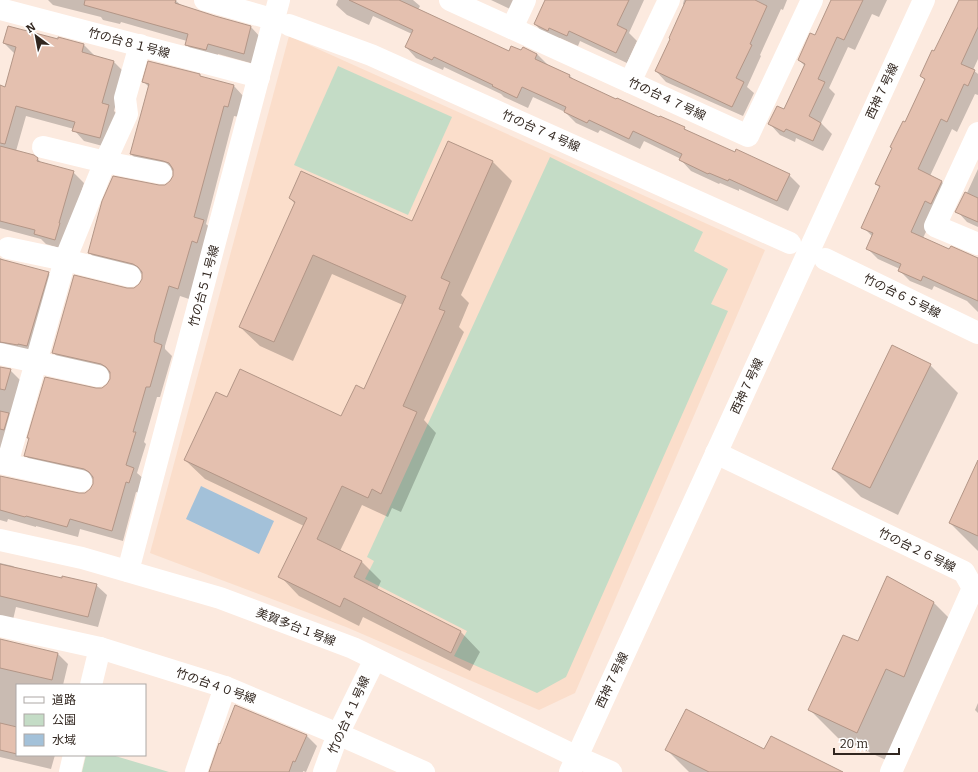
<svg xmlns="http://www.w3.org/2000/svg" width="978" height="772" font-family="Bitter,'Noto Sans JP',serif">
<rect width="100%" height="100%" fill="#fceadf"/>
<path fill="#fbdecb" d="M289,36L765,250L575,693L539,710L346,627L150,553Z"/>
<g fill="#c4dcc6">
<path d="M338,66L452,117L408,215L294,165Z"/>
<path d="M550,157L703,232L694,251L728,269L711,304L728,311L566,677L537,693L454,656L467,631L365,579L374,561L367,557Z"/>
<path d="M86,755H112L169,772H82Z"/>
</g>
<path fill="#a3c1d9" d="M201,486L274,521L259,554L186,519Z"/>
<g fill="#0003">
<path d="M48,0H175L183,7L251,27L261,38L254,64L218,54L217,60L197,55L186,44L187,41L121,22L120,24L103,20L101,17L53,5Z"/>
<path d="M338,0H413L420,6L418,10L510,52H522L523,48L537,54L548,65L570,76L575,81L617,100L684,128L687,131L735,153L789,175L800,186L788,211L739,189V191L720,183L719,184L691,171L681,160V159L644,141L640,149L600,130L598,133L576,123L565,112L533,97L528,108L504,97L501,94L444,67L443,70L416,58L406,47L412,34L373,16L369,25L347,15L336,5Z"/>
<path d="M491,0H516L512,10Z"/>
<path d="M546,0H644L629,33L637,41L627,63L580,41L578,46L560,38L559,41L545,35L535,24Z"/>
<path d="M684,0H787L783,10L781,9L760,55L761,56L747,87L754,93L743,116L666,82L656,71L685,6L683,4Z"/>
<path d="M836,0H887L879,17L872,14L855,50L848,47L829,88L835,94L821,123L832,134L823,151L796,138L795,142L780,135L770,124L784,110L805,66L799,60L815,36Z"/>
<path d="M960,0H978V59L973,70L978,74V95L975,94L957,132L952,129L930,176L942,182L952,192L936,211L923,238L978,271V312L967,301L934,286L932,290L910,281L899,270L900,269L878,259L868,249L873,237L863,227L880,188L876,184L925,80L921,76L935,53Z"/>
<path d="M59,38L84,45L95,56L114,62L124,72L114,111L119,116L110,148L84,141L74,130V129L26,116L16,151L38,159L42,164L73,172L84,183L69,234L66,250L46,244L41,239L0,228V97L6,88L15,54L4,43L58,40Z"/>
<path d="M199,75L202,78L234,86L244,97L239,117L234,116L206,224L214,231L189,299L180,296L165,346V349L172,356L160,397H157L144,442L146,444L137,473L144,479L139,493L136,492L123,541L80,529L78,537L36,526V527L8,519L7,522L0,520V477L78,494H85L91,490L94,484V479L36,466L25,455L30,439L29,438L96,389H102L108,385L111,379V374L63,363L53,352L127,289H134L140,285L143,280V274L99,263L89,252L159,186H166L171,182L174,176V171L141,164L131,154L149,87L144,82Z"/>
<path d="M493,162L512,181L461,295L469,303L459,327L464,332L424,420L436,433L401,512L392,508L388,517L362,505L340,551L362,562L381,581L377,590L461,632L480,652L470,671L363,617L359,626L299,596L280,576L304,526L205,479L185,460L227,398L342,418L365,390L403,305L332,274L293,361L260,346L240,327L295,204L290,198L413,222Z"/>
<path d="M978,169V227L967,222L957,211L967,193Z"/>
<path d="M0,258L7,262L48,273L59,284L38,356L0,359Z"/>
<path d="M930,365L958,393L898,515L861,497L833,469Z"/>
<path d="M0,368L10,370L21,381L0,466Z"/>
<path d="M978,462V551L950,523Z"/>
<path d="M0,563L13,566L17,569L96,585L107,595L98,627L16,607L12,624L0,630Z"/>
<path d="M933,602L962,631L886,760L838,738L810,710L858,642Z"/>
<path d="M0,640L58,654L68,664L63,685H17V755H55L51,769L0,757Z"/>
<path d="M978,703V713L975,710Z"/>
<path d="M307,736L317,746L306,772L303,771V772H210Z"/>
<path d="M666,749L764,750L840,772H689Z"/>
</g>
<g fill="#e4c0af" stroke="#b39687">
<path d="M85,0H176L175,3L215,16L251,26L244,54L208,44L206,50L185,45L188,34L84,5Z"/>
<path d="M349,0H399L509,51L511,46L521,50L523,47L537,54L535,59L570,75L569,77L616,99L617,98L659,117L660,116L685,127L684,129L735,152L736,149L790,174L777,201L729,179L728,181L709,173L708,174L679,160L682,154L633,131L629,139L589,120L587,123L564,112L566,107L522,87L517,98L492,86L493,85L434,57L432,60L405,47L413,30Z"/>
<path d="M545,0H629L617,25L627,30L616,53L569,31L567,36L549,28L548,31L534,24Z"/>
<path d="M686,0H755L767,6L750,44L752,45L736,78L744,82L732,107L655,71L670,39L669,38Z"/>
<path d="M831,0H863L844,40L837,37L818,79L825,82L809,116L821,123L813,141L786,129L784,132L768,124L777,106L784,109L805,64L798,60L810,33L815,35Z"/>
<path d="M959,0H978V27L961,64L975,70L968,86L964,84L947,122L941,119L918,169L942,181L931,204L925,201L911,232L949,249L951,246L978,258V301L923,276L921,281L898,271L901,264L866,249L873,233L861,228L880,186L875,184L892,148L890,147L903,121L905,122L925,79L920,76L932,50L934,51Z"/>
<path d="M8,26L58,39V37L84,44L82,52L114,61L102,103L109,105L100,138L72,131L75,122L16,106L5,144L0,143V85L5,87L16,47L3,43Z"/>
<path d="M148,61L200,74V76L234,85L228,107L224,106L194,217L204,220L197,243L192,241L178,289L169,286L155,335L154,342L162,345L150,387H146L133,432H136L126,465L134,468L129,483L126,482L112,531L70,519L67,527L26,516L25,517L0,510V476L79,493H85L90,489L93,484V477L89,472L84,469L24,456L29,438H27L45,377L96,388H102L107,384L110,379V372L106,367L101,364L52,353L74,275L127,288H134L139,284L142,279V272L138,267L133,264L88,253L102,201L113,176L159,185H165L170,181L173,176V169L169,163L163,161L130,154L149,84L142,82Z"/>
<path d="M448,141L493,161L441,278L450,282L439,309L445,311L403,406L417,412L381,494L372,489L368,498L342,486L317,539L362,561L354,577L461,631L451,653L344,598L340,607L278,577L307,518L184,460L216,392L227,397L240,369L341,416L356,385L364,389L406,296L313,255L274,342L239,327L295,202L289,198L301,171L412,221Z"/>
<path d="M0,146L34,155L38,158L37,161L74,171L59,223H60L55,240L34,234L35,230L0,221Z"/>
<path d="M965,192L978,198V222L955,212Z"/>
<path d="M0,259L49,272L27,346L18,344V345L0,342Z"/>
<path d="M892,345L931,364L870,488L832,469Z"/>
<path d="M0,367L11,369L5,390L0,389Z"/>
<path d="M0,411L9,413L4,430L0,429Z"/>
<path d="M978,460V536L949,523Z"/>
<path d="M0,564L62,578V576L97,584L88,617L0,596Z"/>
<path d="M887,576L934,602L904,677L886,669L857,733L808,710L843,635L858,641Z"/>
<path d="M0,639L58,653L52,680L0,668Z"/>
<path d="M235,705L307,735L295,762L293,761L289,772H209L219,743L220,744Z"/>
<path d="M686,709L764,749L771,736L843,772H709L665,750Z"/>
<path d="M0,723L17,727V754L0,750Z"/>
</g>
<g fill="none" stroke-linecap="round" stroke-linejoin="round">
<g stroke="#fff" stroke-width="22">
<path d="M205,0L265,17"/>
<path d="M450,0L748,136L812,0"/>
<path d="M0,9L259,77"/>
<path d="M289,25L371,55L790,243"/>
<path d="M512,28L525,0"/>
<path d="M630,82L669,0"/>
<path d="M978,133L935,226L978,244"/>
<path d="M43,147L105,162L161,173"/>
<path d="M8,248L65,260L130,276"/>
<path d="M825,259L978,333"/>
<path d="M0,354L98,376"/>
<path d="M716,453L964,572L973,588L891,772"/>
<path d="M0,463L81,481"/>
<path d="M7,464L65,260L105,162L127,114L125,98L140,45"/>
<path d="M128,571L279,0"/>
<path d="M0,626L100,648L225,687L338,734L424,772"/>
<path d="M91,685L100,648"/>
<path d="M70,772L74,755"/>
<path d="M196,772L225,687"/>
<path d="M324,772L338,734L375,659"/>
</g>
<g stroke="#fff" stroke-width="22">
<path d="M0,540L82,558L220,598L353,648L577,757L611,772"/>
<path d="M570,772L924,0"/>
</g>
</g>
<g text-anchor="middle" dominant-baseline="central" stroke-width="3.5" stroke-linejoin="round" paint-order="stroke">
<g font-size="12" fill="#31261f" stroke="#fff">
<text transform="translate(129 43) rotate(15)">竹の台８１号線</text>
<text transform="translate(882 91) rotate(-65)">西神７号線</text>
<text transform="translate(667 99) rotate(25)">竹の台４７号線</text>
<text transform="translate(541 131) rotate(24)">竹の台７４号線</text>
<text transform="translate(204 286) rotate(-75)">竹の台５１号線</text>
<text transform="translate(902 296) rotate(26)">竹の台６５号線</text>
<text transform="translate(747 386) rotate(-65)">西神７号線</text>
<text transform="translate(917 550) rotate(26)">竹の台２６号線</text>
<text transform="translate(296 627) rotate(21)">美賀多台１号線</text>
<text transform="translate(612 680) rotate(-65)">西神７号線</text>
<text transform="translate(216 686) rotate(19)">竹の台４０号線</text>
<text transform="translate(349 715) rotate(-66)">竹の台４１号線</text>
</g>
</g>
<rect x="16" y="684" width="130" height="72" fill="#ffffff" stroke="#ada8a5"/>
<rect x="24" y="697" width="20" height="6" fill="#ffffff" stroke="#ada8a5"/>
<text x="52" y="704" font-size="12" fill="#31261f">道路</text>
<rect x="24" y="714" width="20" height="12" fill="#c4dcc6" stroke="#ada8a5"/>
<text x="52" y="724" font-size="12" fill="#31261f">公園</text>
<rect x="24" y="734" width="20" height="12" fill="#a3c1d9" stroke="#ada8a5"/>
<text x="52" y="744" font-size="12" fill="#31261f">水域</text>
<g transform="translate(36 36) rotate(328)" stroke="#ffffff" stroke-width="3" paint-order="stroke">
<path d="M0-3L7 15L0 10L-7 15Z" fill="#31261f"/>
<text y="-6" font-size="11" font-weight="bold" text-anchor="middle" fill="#31261f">N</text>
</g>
<path d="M834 748v6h65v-6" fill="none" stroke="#31261f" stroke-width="2"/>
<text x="840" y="748" font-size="12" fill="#31261f" stroke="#ffffff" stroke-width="3" paint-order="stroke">20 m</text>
</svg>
